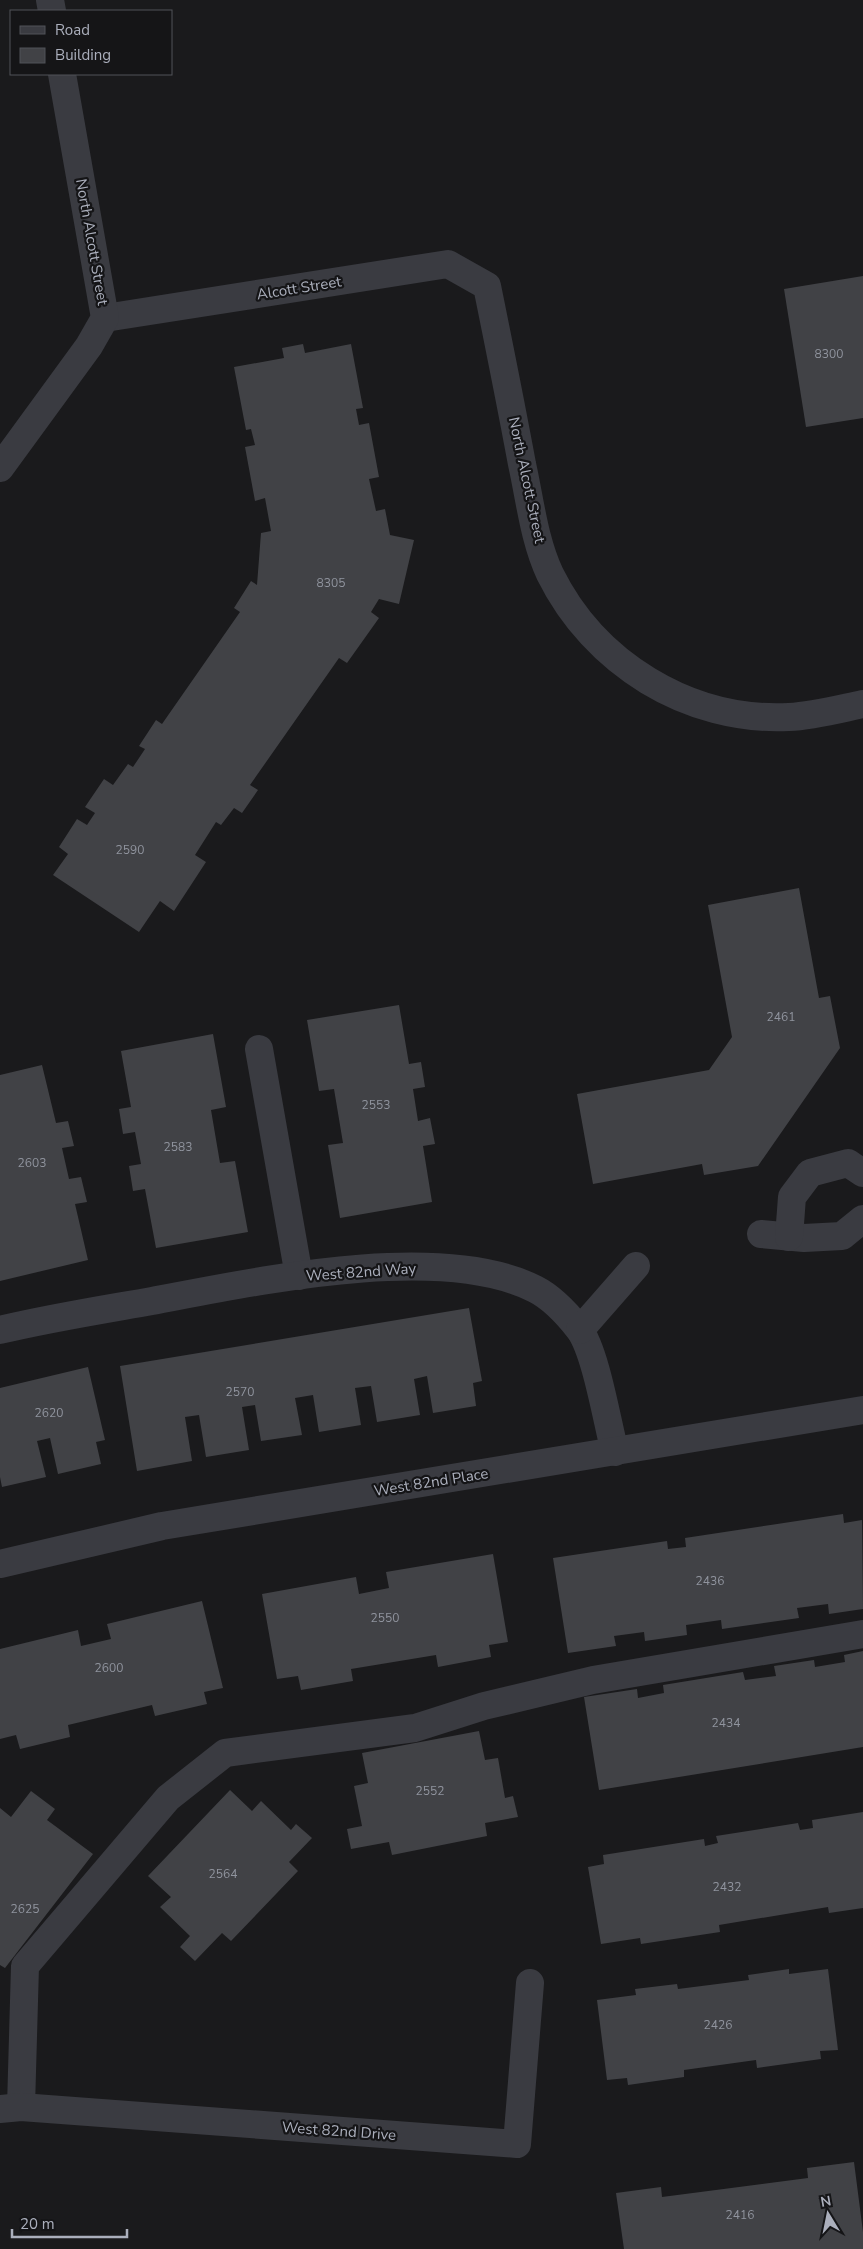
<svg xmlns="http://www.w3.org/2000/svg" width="863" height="2249" font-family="'Nunito Sans',sans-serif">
<rect width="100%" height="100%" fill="#1a1a1c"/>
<g fill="#414246">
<path d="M863,276V418L806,427L784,289Z"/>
<path d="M303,344L305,353L351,344L363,408L356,409L359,425L369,423L379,477L369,479L376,511L385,509L390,535L414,540L399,604L379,599L371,612L379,618L347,663L339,658L250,785L258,790L242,813L234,808L221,825L216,822L195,855L206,862L174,911L160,901L139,932L53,875L68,854L59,847L77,819L87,825L95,813L85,807L104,779L113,785L128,764L133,767L145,749L139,746L156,720L162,724L240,612L234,608L251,581L257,585L261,533L271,531L265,498L255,501L245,447L255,445L251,429L246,430L234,367L284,358L282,348Z"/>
<path d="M799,888L819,998L830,996L840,1048L758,1166L704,1175L702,1164L593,1184L577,1094L709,1070L732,1037L708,905Z"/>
<path d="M399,1005L409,1064L421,1062L425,1087L413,1089L418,1121L430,1118L435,1144L423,1146L432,1202L340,1218L328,1145L343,1143L334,1089L319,1091L307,1020Z"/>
<path d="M213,1034L226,1107L211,1110L220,1163L235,1161L248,1232L156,1248L145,1189L133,1191L129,1166L141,1164L135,1132L123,1134L119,1109L131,1107L121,1051Z"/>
<path d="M42,1065L56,1123L68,1121L74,1146L62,1148L69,1179L81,1177L87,1202L75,1204L88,1260L0,1281V1075Z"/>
<path d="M469,1308L482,1381L473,1383L476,1406L433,1413L427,1376L414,1379L420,1415L377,1422L371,1386L355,1388L361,1425L319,1432L313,1395L295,1398L302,1435L261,1441L255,1405L242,1407L249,1450L206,1457L199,1415L185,1417L192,1461L137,1471L120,1366Z"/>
<path d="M88,1367L105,1440L96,1442L101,1464L58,1474L50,1438L37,1441L46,1477L2,1487L0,1477V1388Z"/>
<path d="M843,1514L844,1523L862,1520L863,1609L829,1614L828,1604L797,1608L799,1618L722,1629L721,1620L686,1625L687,1635L645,1641L644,1632L614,1636L616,1646L568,1653L553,1558L667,1541L668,1549L686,1547L685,1538Z"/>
<path d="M493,1554L508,1642L489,1645L491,1657L438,1667L436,1655L351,1669L353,1681L301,1690L298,1676L277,1679L262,1594L356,1577L359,1594L389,1588L386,1572Z"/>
<path d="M202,1601L223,1688L204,1692L207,1704L155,1716L152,1705L68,1725L70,1737L20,1749L16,1735L0,1739V1649L78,1630L81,1646L111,1639L107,1624Z"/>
<path d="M863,1651V1747L599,1790L584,1697L637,1689L638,1698L664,1693L663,1685L743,1672L745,1680L776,1676L774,1666L814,1660L815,1667L845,1662L844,1655Z"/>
<path d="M479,1731L485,1760L498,1758L505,1798L513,1796L518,1817L485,1823L487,1836L392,1855L389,1842L351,1849L347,1829L362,1826L354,1786L368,1783L362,1753Z"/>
<path d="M230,1790L252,1811L261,1801L291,1830L296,1824L312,1838L289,1862L298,1871L231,1941L222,1933L195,1961L180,1947L190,1936L160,1907L171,1897L148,1876Z"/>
<path d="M31,1791L55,1809L47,1820L93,1854L5,1968L0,1965V1808L11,1817Z"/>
<path d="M863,1812V1908L829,1913L828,1907L719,1925L720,1932L641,1944L640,1938L601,1944L588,1867L604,1864L603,1855L704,1839L705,1846L718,1843L716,1836L798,1823L800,1830L813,1828L812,1820Z"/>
<path d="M789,1969V1974L828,1969L838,2050L820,2051L821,2059L757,2068L756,2060L684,2070V2077L628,2085L627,2078L607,2080L597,2000L636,1995L635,1989L677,1984L678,1989L749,1980L748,1975Z"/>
<path d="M854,2162L863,2232V2249H624L616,2193L661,2187L662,2197L808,2178L807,2168Z"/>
</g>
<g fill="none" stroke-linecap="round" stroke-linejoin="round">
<g stroke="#3a3b41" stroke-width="28">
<path d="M50,0L52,11"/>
<path d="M105,318L448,264L487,286C499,345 511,405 522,464C530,500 534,540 550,574C594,663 688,722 789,717C813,716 839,709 863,704"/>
<path d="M0,468L89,346L105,318L62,74"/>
<path d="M259,1049L299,1276"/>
<path d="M761,1234L804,1238L842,1236L863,1219"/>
<path d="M789,1237L792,1197L810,1173L848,1163L863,1173"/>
<path d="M0,1330C50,1318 101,1310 152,1301C254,1282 440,1241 535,1289C551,1297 568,1315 579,1329C596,1352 607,1422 615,1452"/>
<path d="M580,1330L636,1266"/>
<path d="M0,1564L162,1526L863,1410"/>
<path d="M21,2107L25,1966L168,1798L225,1753L415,1728L484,1706L593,1680L863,1634"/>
<path d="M0,2109L21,2107L517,2144L530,1983"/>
</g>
</g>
<g text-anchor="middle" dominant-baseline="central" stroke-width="4.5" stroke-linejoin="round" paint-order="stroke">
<g font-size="12" fill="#90949e">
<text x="829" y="354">8300</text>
<text x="331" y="583">8305</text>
<text x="130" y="850">2590</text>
<text x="781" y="1017">2461</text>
<text x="376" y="1105">2553</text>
<text x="178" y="1147">2583</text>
<text x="32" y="1163">2603</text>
<text x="240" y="1392">2570</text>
<text x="49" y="1413">2620</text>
<text x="710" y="1581">2436</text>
<text x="385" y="1618">2550</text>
<text x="109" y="1668">2600</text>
<text x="726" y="1723">2434</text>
<text x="430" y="1791">2552</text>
<text x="223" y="1874">2564</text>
<text x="727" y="1887">2432</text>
<text x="25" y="1909">2625</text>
<text x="718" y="2025">2426</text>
<text x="740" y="2215">2416</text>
</g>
<g font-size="15" fill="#abafbc" stroke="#151517">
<text transform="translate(92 242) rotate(80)">North Alcott Street</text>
<text transform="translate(299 288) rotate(-9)">Alcott Street</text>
<text transform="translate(527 480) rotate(78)">North Alcott Street</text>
<text transform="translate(361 1272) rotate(-4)">West 82nd Way</text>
<text transform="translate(431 1482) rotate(-9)">West 82nd Place</text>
<text transform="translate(339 2131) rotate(4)">West 82nd Drive</text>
</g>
</g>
<rect x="10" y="10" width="162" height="65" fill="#151517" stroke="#515359"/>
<rect x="20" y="26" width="25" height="8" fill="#3a3b41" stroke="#515359"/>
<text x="55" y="35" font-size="15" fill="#abafbc">Road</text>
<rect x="20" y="48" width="25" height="15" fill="#414246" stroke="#515359"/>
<text x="55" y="60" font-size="15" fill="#abafbc">Building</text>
<g transform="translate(828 2214) rotate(350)" stroke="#151517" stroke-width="4" paint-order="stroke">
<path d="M0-4L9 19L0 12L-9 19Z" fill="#abafbc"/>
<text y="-8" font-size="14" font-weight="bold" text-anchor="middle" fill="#abafbc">N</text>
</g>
<path d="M12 2229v8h115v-8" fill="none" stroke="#abafbc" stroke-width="2.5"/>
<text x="20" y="2229" font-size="15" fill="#abafbc" stroke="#151517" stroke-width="4" paint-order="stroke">20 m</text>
</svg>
